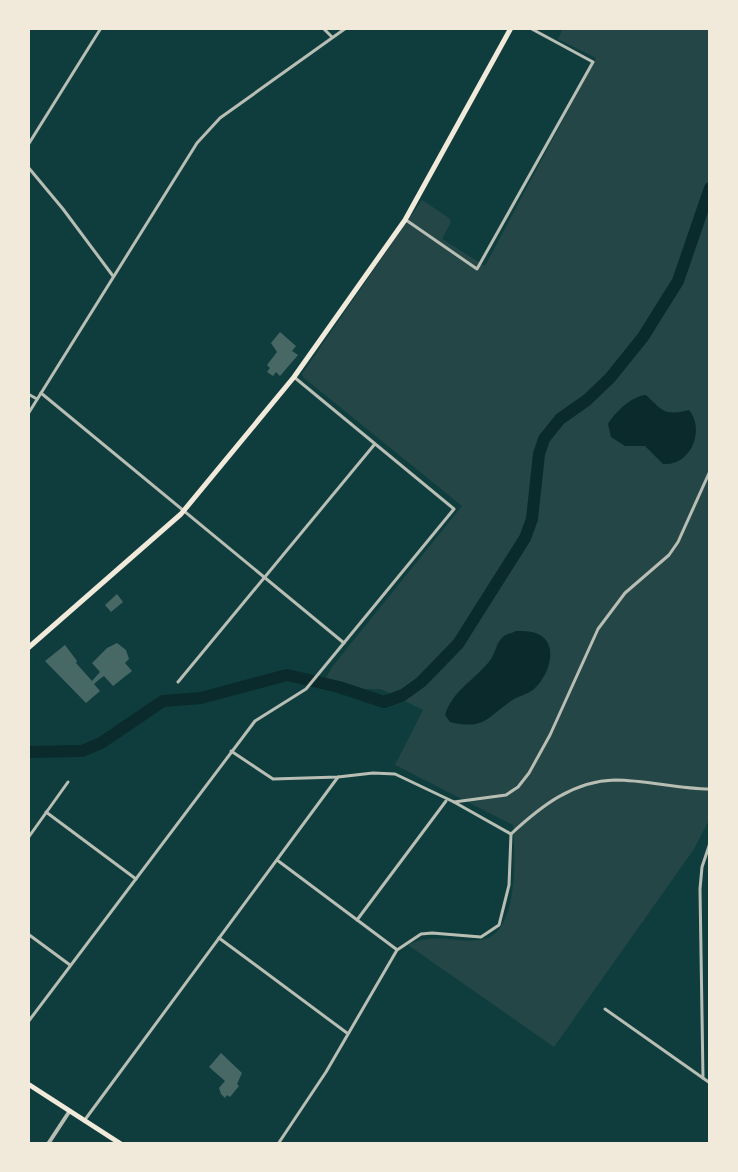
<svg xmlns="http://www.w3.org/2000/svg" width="738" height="1172" font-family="'IBM Plex Serif',serif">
<rect width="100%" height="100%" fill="#0f3d3e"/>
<path fill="#244646" d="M563,28H710V818L694,849L554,1047L408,945C436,932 452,943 480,940C520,936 515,853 513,825L395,765L423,710L381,689H345L326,678L332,667L462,506L304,378L302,374L422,200L449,218L451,222L442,239L485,266L596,58L558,39Z"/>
<g fill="#0a2a2b">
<path d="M646,395C664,412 664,416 689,410C705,429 692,466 663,464L645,446H625L611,437L608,424C616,411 632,396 646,395Z"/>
<path d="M516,631C523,631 534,631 540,635C560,647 547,678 534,689C527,695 518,696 511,701C486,718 485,730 450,722L445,715C453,689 477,679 491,659C496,652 496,642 504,636C507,634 512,633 516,631Z"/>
</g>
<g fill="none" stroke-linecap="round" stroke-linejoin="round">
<path stroke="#0a2a2b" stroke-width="12" d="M28,752L82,751L101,743L163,701L201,698L287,675L339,687L384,702L403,695L421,682L458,644L525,538L532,519L539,454L544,439L560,419L587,400L610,378L643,337L678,281L710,188"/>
</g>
<g fill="#486865">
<path d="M280,332L296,346L292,351L298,355L280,376L276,372L273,376L267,372L270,368L267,365L277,352L271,343Z"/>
<path d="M117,594L123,602L111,612L105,605Z"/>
<path d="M117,643L126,650L129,659L125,663L132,671L113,686L104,676L101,678L94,684L100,691L86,703L45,661L65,645L77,661L76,663L92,681L100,672L92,663L107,648Z"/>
<path d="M221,1053L242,1073L237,1084L239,1086L230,1097L227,1095L225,1098L221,1094L219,1088L225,1081L209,1067Z"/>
</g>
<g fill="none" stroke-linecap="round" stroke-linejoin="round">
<g stroke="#b8beb3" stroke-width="3">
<path d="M323,28L332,37"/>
<path d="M28,145L101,28"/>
<path d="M28,167L63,209L113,276"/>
<path d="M406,220L477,269L593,62L530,28"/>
<path d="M41,393L344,643"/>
<path d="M28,394L37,399"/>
<path d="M28,414L197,143L220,118L346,28"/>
<path d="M178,682L374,445"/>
<path d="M231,751L273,779L338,777L373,773L395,774L454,802L511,834"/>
<path d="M454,802L506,795L518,787L529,773L550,735L598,629L625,593L669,555L678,542L710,471"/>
<path d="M46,812L136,879"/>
<path d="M511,834C541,806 573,781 615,780C647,780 678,789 710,789"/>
<path d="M28,838L68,782"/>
<path d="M277,860L396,949"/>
<path d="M357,920L446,801"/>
<path d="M28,934L70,965"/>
<path d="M219,938L347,1033"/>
<path d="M605,1009L710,1083"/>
<path d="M28,1022L255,721L306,689L454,509L294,377"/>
<path d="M703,1078L700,889L702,867L710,843"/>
<path d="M84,1121L338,777"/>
<path d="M278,1144L326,1072L397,950L421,934L432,933L481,937L499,925L509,885L511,834"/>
</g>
<path stroke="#b8beb3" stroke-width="4" d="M48,1144L69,1112"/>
<path stroke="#f1e9da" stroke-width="5" d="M28,1084L121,1144"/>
<path stroke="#f1e9da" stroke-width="5" d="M28,648L181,514L294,377L405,220L511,28"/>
</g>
<rect width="738" height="1172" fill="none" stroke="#f1e9da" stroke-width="60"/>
</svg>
